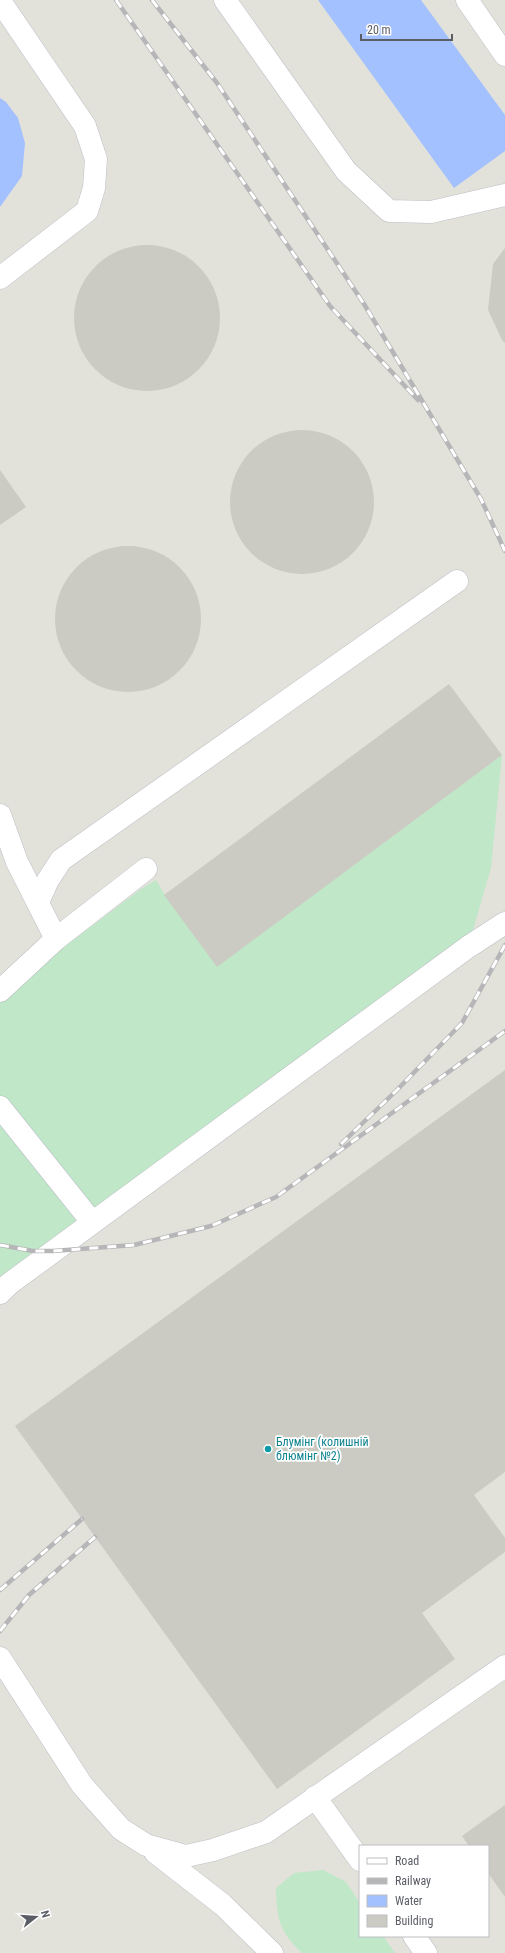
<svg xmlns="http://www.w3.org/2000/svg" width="505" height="1953" font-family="'Roboto Condensed',sans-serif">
<rect width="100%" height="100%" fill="#eeefe3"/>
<path fill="#e2e2db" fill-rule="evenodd" d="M0,0H505V1953H0ZM360,1846H488V1936H360Z"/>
<g fill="#bfe7c8">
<path d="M502,755L491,868L468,947L0,1293V999L48,959L141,889L156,880L165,895L217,966Z"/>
<path d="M323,1870L346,1882L360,1903V1936H383L395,1953H302C279,1931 277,1919 276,1888L294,1873Z"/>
</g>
<g fill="#a3c1ff">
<path d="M318,0H421L505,115V151L454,188Z"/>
<path d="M0,98L6,102L18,118L25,143L22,176L0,207Z"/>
</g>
<g fill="#cbcbc3">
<circle cx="147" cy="318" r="73"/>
<path d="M505,248V343L502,340L488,310L493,264Z"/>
<circle cx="302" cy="502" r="72"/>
<path d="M0,470L26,507L0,525Z"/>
<circle cx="128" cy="619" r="73"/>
<path d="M449,684L502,755L217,967L164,895Z"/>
<path d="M505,1070V1472L474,1495L505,1538V1552L422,1613L455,1659L277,1789L15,1426Z"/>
<path d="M505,1805V1897L488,1873V1846H469L462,1836Z"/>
</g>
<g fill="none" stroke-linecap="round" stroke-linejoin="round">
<defs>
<g id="minor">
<path d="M225,0L346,171L389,211L431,212L505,195"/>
<path d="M467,0L505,55"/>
<path d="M0,1L85,126L96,159L94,188L87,211L0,278"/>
<path d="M0,815L17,862L56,939"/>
<path d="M38,902L48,880L61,860L457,581"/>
<path d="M0,991L56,939L146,869"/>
<path d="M0,1107L92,1222"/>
<path d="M0,1293L9,1284L468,947L505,923"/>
<path d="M0,1658L82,1785L121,1829L146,1845L186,1856L213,1850L266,1832L505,1666"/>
<path d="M315,1797L360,1860"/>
<path d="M155,1852L223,1905L272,1953"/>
<path d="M414,1936L426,1953"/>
</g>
</defs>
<use href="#minor" stroke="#bdbfc5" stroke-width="23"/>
<use href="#minor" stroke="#fff" stroke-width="22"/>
<defs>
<g id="rail">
<path d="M116,0L330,306L418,400"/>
<path d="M152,0L217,83L364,304L481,499L505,551"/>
<path d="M341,1144L396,1091L462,1023L505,945"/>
<path d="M0,1245L33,1251H53L134,1245L211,1226L276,1197L505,1031"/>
<path d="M0,1590L82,1519"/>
<path d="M0,1631L29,1595L95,1537"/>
</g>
</defs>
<use href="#rail" stroke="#b6b6b8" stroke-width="4.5"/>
<use href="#rail" stroke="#fff" stroke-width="3" stroke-dasharray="9" stroke-linecap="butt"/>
</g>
<circle fill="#0f9aa8" stroke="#fff" stroke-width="1.5" cx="268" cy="1449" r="4"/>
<g text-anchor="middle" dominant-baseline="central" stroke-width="3.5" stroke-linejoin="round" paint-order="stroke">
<g font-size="12" fill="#0d838f" stroke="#fff" text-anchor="start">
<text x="276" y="1442">Блумінг (колишній<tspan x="276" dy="14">блюмінг №2)</tspan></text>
</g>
</g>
<rect x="359" y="1845" width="130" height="92" fill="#ffffff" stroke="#bdbec1"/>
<rect x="367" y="1858" width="20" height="6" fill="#ffffff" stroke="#bdbec1"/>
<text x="395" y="1865" font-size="12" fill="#5b5d65">Road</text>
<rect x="367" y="1878" width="20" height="6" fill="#b6b6b8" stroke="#bdbec1"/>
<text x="395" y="1885" font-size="12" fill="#5b5d65">Railway</text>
<rect x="367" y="1895" width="20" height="12" fill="#a3c1ff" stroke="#bdbec1"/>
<text x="395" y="1905" font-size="12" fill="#5b5d65">Water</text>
<rect x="367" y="1915" width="20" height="12" fill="#cbcbc3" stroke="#bdbec1"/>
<text x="395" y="1925" font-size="12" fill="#5b5d65">Building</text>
<g transform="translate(36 1917) rotate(73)" stroke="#ffffff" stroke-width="3" paint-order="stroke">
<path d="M0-3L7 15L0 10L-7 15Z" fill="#5b5d65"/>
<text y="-6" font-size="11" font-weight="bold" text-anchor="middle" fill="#5b5d65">N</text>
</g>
<path d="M361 34v6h91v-6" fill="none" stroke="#5b5d65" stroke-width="2"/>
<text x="367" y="34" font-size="12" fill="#5b5d65" stroke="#ffffff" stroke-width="3" paint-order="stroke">20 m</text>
</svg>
